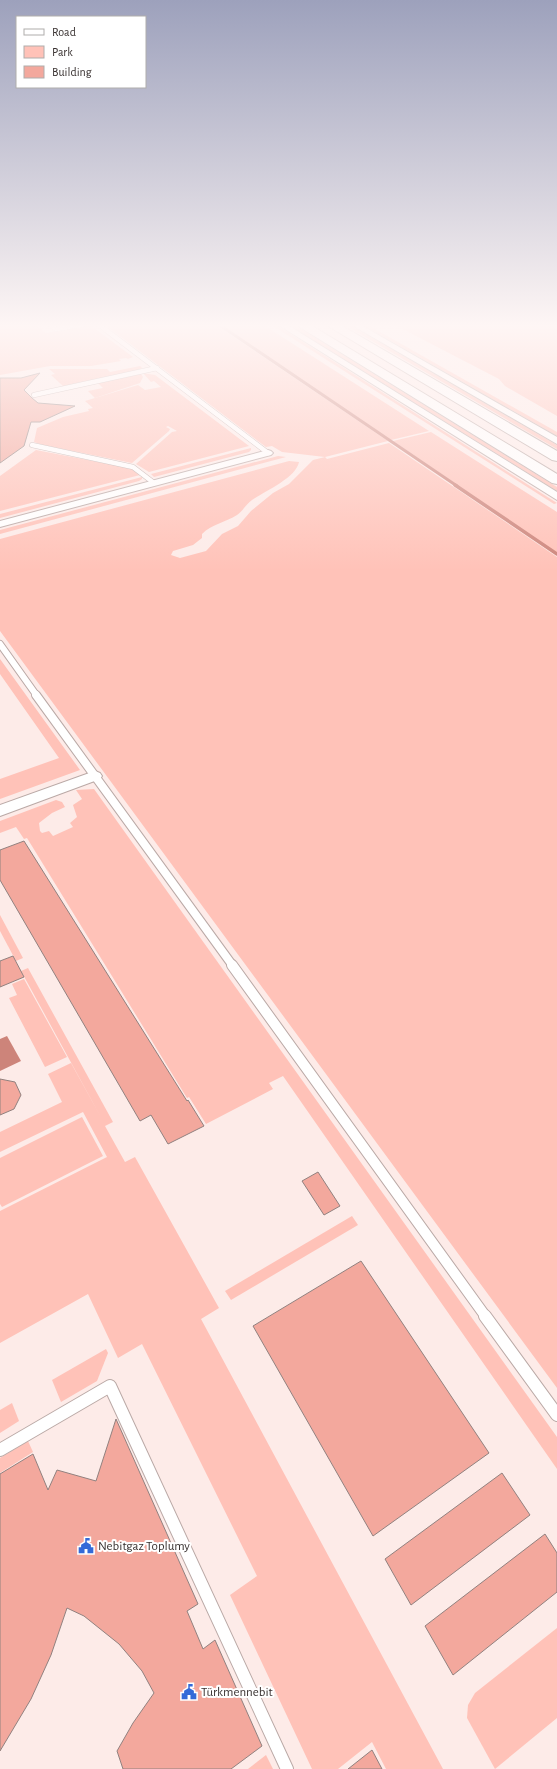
<svg xmlns="http://www.w3.org/2000/svg" width="557" height="1769" font-family="'Alegreya Sans',sans-serif">
<rect width="100%" height="100%" fill="#fdebe8"/>
<g fill="#ffc2b8">
<path d="M0,324H35L46,333L90,325L133,357L128,359L126,358L119,359L121,361L91,366H50L0,375Z"/>
<path d="M104,324H215L388,441L325,457L327,459L389,443L557,557V1388L0,631V539L289,461L299,462C296,478 265,491 252,500C246,504 243,511 237,515C226,522 212,524 202,534V538L193,545L173,551L171,555L180,558L206,551L222,534L238,526L251,511L273,493L289,484L313,460L325,457L282,452L272,446L266,447Z"/>
<path d="M219,324H262L429,431L391,440Z"/>
<path d="M270,324H275L557,503L554,504Z"/>
<path d="M287,324H293L557,487V491Z"/>
<path d="M343,324H349L557,445V449Z"/>
<path d="M361,324H366L557,432V436Z"/>
<path d="M393,324H557V416L505,386L499,379Z"/>
<path d="M140,366L142,368L138,370L63,386L51,375L55,374L49,369H107L110,372Z"/>
<path d="M143,373L155,375L249,446L149,472L136,464L172,432L177,431L168,426L166,427L170,429L169,431L132,463L43,445L34,442L37,428L63,417L89,411L88,409L93,408L85,401L138,385L145,390L161,387L154,381L151,382Z"/>
<path d="M141,374L143,377L140,383L95,398L88,391L103,388L98,383Z"/>
<path d="M431,432L557,512V553L393,441Z"/>
<path d="M251,448V450L249,452L154,477L151,474Z"/>
<path d="M36,450L124,467L133,469L140,475L0,511V476Z"/>
<path d="M278,456L286,457L0,534V530Z"/>
<path d="M142,477V479L139,481L0,518V514Z"/>
<path d="M0,659L80,770L0,799V779L59,758L0,674Z"/>
<path d="M94,789L557,1437V1469L283,1076L269,1083L273,1089L206,1124L189,1097L187,1098L27,838L24,839L16,827L0,833V821L56,800L62,802L65,807L52,813L39,823L40,831L42,833L49,831L53,836L73,827L70,823L77,817L73,805L82,799L76,790Z"/>
<path d="M0,915L23,958L16,961L0,931Z"/>
<path d="M28,968L113,1122L105,1126L125,1162L135,1157L219,1308L201,1319L443,1769H386L372,1742L338,1769H312L230,1595L257,1576L142,1344L118,1358L88,1294L0,1343V1225L78,1185L0,1225V1211L107,1157L83,1112L0,1152V1132L62,1102L48,1074L71,1063L103,1121L21,971Z"/>
<path d="M24,979L67,1057L45,1067L9,998L17,995L12,984Z"/>
<path d="M82,1117L103,1156L2,1207L0,1204V1158Z"/>
<path d="M352,1216L358,1225L231,1300L225,1291Z"/>
<path d="M106,1349L108,1353L97,1381L61,1402L52,1380Z"/>
<path d="M12,1403L19,1421L0,1433V1410Z"/>
<path d="M28,1441L33,1452L0,1473V1458Z"/>
<path d="M557,1628V1718L495,1769L467,1718L468,1705L475,1693Z"/>
<path d="M266,1755L273,1769H248Z"/>
</g>
<path fill="#cd847a" d="M7,1036L21,1061L0,1071V1039Z"/>
<g fill="none" stroke-linecap="round" stroke-linejoin="round">
<path stroke="#cd847a" stroke-width="3" d="M218,324L457,486"/>
<path stroke="#cd847a" stroke-width="3.5" d="M455,485L557,554"/>
</g>
<g fill="#f3a89d" stroke="#91817f">
<path d="M40,373L24,390L32,398L38,403L75,406L40,422H31L24,446L0,463V378H21Z"/>
<path d="M24,841L187,1101L188,1100L204,1126L168,1144L151,1115L140,1121L0,880V850Z"/>
<path d="M13,956L24,977L0,987V961Z"/>
<path d="M0,1079L15,1082L21,1095L14,1109L0,1115Z"/>
<path d="M318,1172L340,1206L324,1215L302,1181Z"/>
<path d="M361,1261L489,1453L373,1536L253,1326Z"/>
<path d="M116,1419L198,1604L187,1611L203,1649L215,1640L262,1746L231,1769H123L117,1751L133,1723L154,1693L142,1671L119,1644L84,1616L67,1608L51,1655L31,1699L0,1751V1474L33,1454L48,1490L57,1470L96,1481Z"/>
<path d="M502,1473L530,1515L411,1605L385,1559Z"/>
<path d="M545,1534L557,1553V1592L453,1675L425,1626Z"/>
<path d="M372,1750L382,1769H348Z"/>
</g>
<g fill="none" stroke-linecap="round" stroke-linejoin="round">
<defs>
<g id="lane-far4">
<path d="M50,324L56,329L85,324"/>
<path d="M98,324L268,453"/>
<path d="M34,395L157,368"/>
<path d="M32,445L133,467L154,483"/>
</g>
<path id="lane-far3" d="M0,644L37,696"/>
<path id="lane-far2" d="M36,695L233,966"/>
<path id="lane-far1" d="M232,965L486,1317"/>
<g id="lane">
<path d="M485,1316L557,1415"/>
<path d="M0,1450L110,1386L287,1769"/>
</g>
<g id="street">
<path d="M277,324H286L557,492V500Z"/>
<path d="M350,324H359L557,437V444Z"/>
<path d="M268,450L271,451L273,453L271,455L0,527V521Z"/>
<path d="M95,771L100,773L102,776L100,779L0,816V805Z"/>
</g>
<g id="secondary">
<path d="M297,324H309L557,474V484L552,483L298,326Z"/>
<path d="M327,324H339L557,451V461L552,460L328,326Z"/>
</g>
</defs>
<use href="#lane-far4" stroke="#baa9a6" stroke-width="5.5"/>
<use href="#lane-far3" stroke="#baa9a6" stroke-width="8"/>
<use href="#lane-far2" stroke="#baa9a6" stroke-width="10"/>
<use href="#lane-far1" stroke="#baa9a6" stroke-width="12"/>
<use href="#lane" stroke="#baa9a6" stroke-width="14"/>
<use href="#street" stroke="#baa9a6" stroke-width="2"/>
<use href="#secondary" stroke="#baa9a6" stroke-width="2"/>
<use href="#lane-far4" stroke="#fff" stroke-width="4.5"/>
<use href="#lane-far3" stroke="#fff" stroke-width="6"/>
<use href="#lane-far2" stroke="#fff" stroke-width="8"/>
<use href="#lane-far1" stroke="#fff" stroke-width="10"/>
<use href="#lane" stroke="#fff" stroke-width="12"/>
<use href="#street" fill="#fff" fill-rule="evenodd"/>
<use href="#secondary" fill="#fff" fill-rule="evenodd"/>
</g>
<linearGradient id="sky" x2="0" y2="1"><stop stop-color="#9da1bc"/><stop offset="0.57" stop-color="#fef6f5"/><stop offset="1" stop-color="#fef6f5" stop-opacity="0"/></linearGradient>
<rect width="557" height="571" fill="url(#sky)"/>
<defs>
<symbol id="civic-bare" viewBox="-9 -9 18 18"><path d="M-.6-6.5H3V-4.5H.6V-3L4-1V1h2V6H-6V1h2V-1L-.6-3ZM-1.2 2.5V6h2.4V2.5Z" fill="#336ad8" stroke="#fff" stroke-width="2.5" paint-order="stroke"/></symbol>
</defs>
<g fill-rule="evenodd">
<use href="#civic-bare" x="75" y="1535" width="22" height="22"/>
<use href="#civic-bare" x="178" y="1681" width="22" height="22"/>
</g>
<g text-anchor="middle" dominant-baseline="central" stroke-width="4" stroke-linejoin="round" paint-order="stroke">
<g font-size="13" fill="#383130" stroke="#fff" text-anchor="start">
<text x="98" y="1546">Nebitgaz Toplumy</text>
<text x="201" y="1692">Türkmennebit</text>
</g>
</g>
<rect x="16" y="16" width="130" height="72" fill="#ffffff" stroke="#afadac"/>
<rect x="24" y="29" width="20" height="6" fill="#ffffff" stroke="#afadac"/>
<text x="52" y="36" font-size="12" fill="#383130">Road</text>
<rect x="24" y="46" width="20" height="12" fill="#ffc2b8" stroke="#afadac"/>
<text x="52" y="56" font-size="12" fill="#383130">Park</text>
<rect x="24" y="66" width="20" height="12" fill="#f3a89d" stroke="#afadac"/>
<text x="52" y="76" font-size="12" fill="#383130">Building</text>
</svg>
